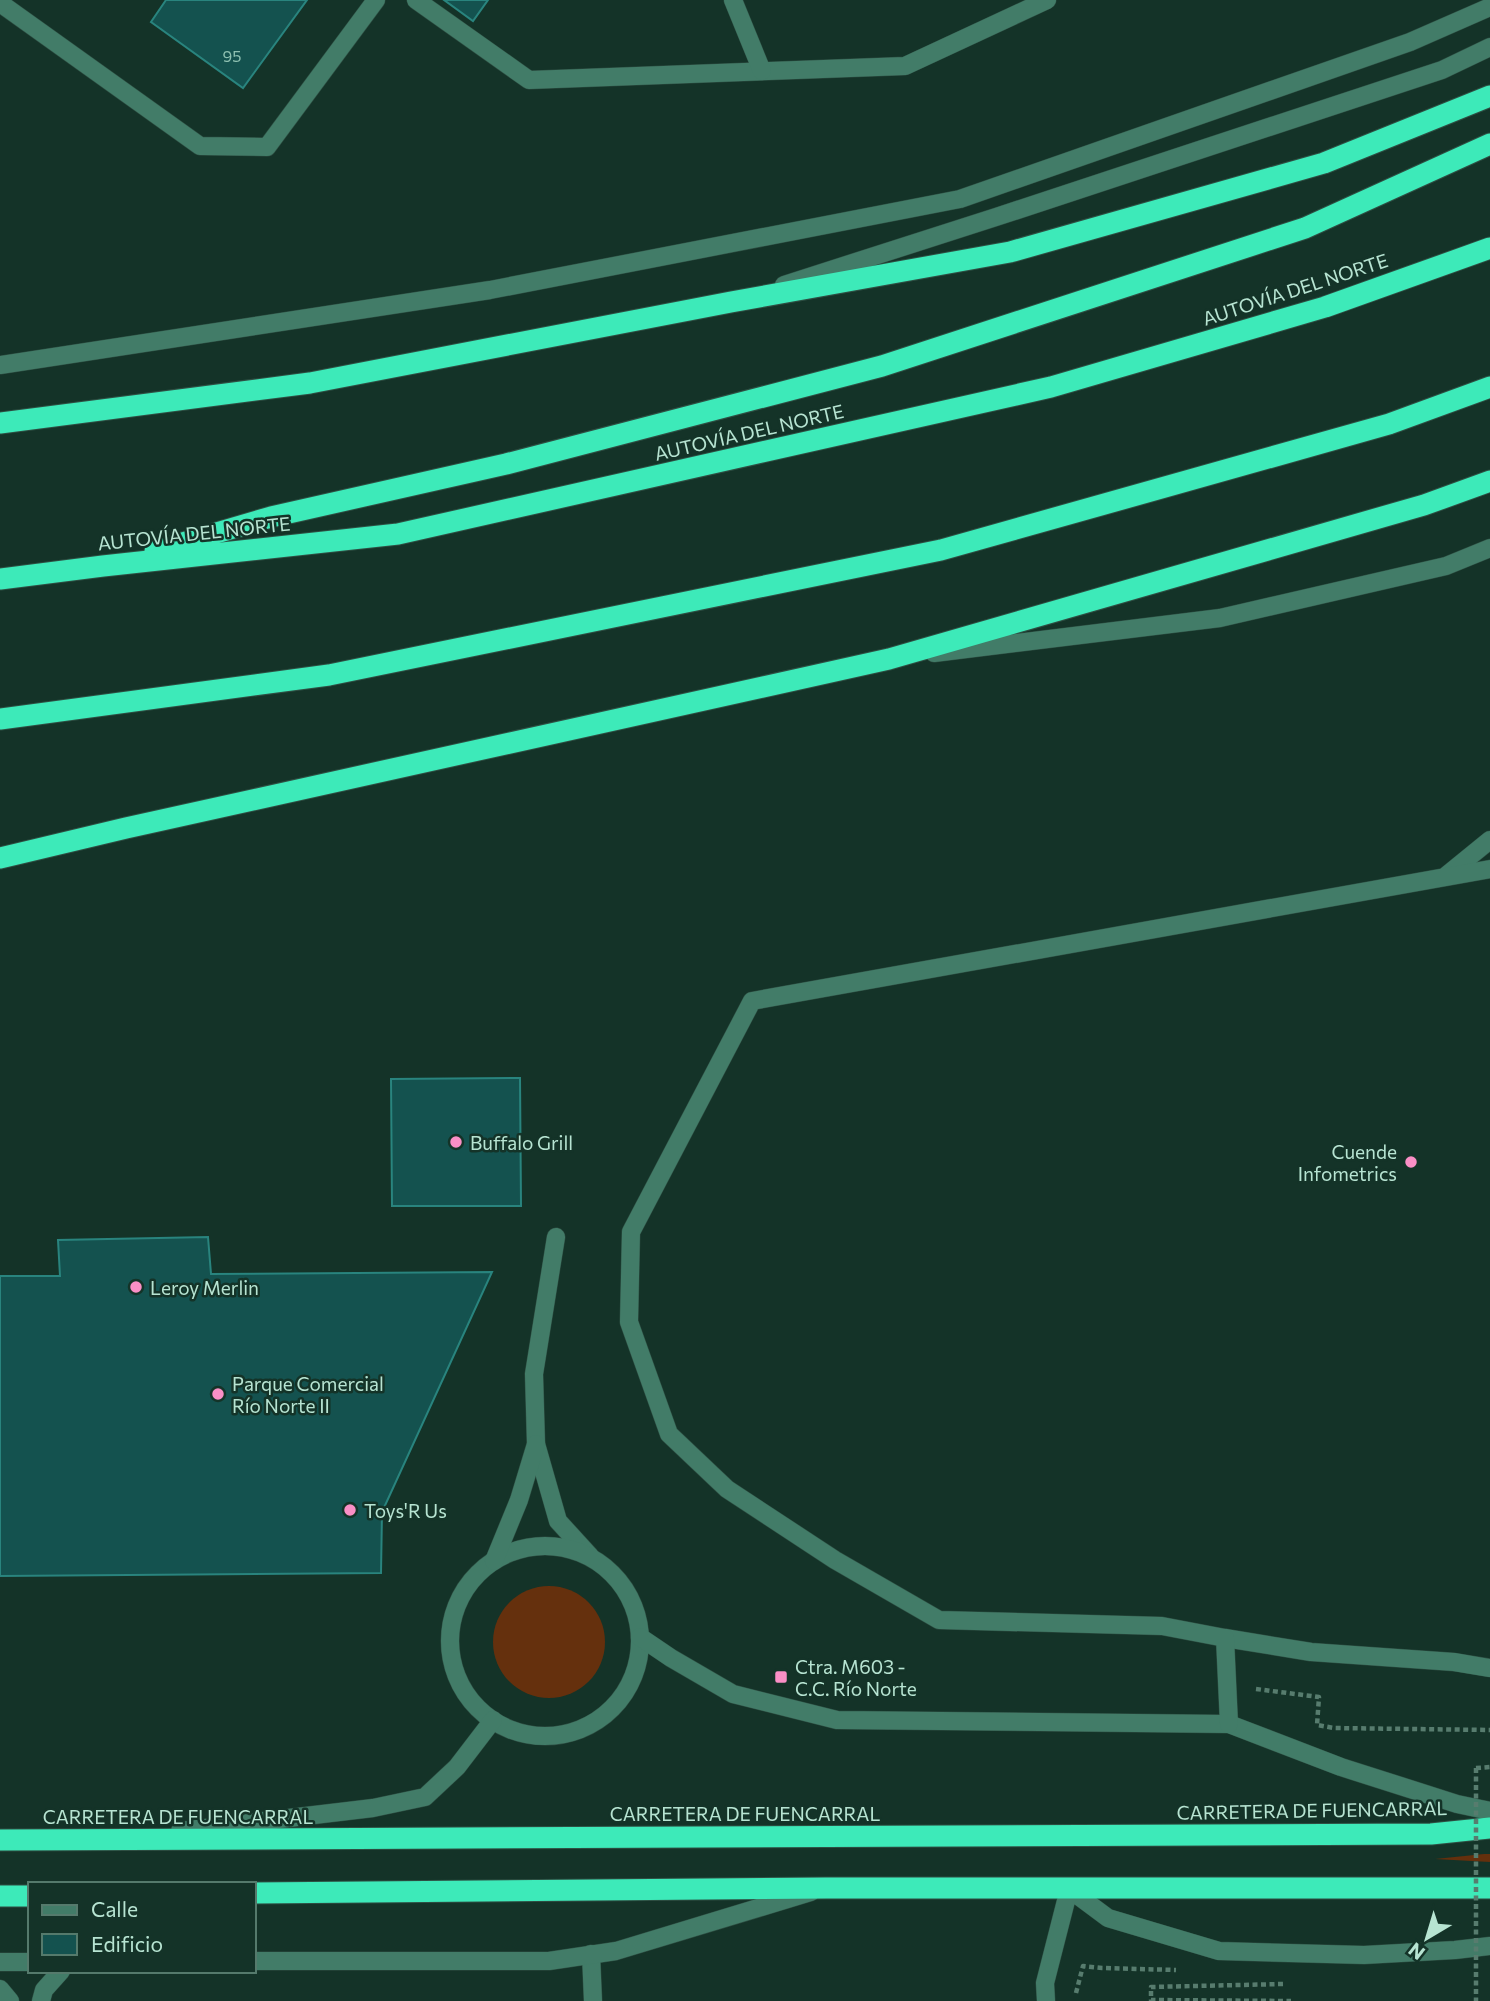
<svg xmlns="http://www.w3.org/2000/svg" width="1490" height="2001" font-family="Commissioner,sans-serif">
<rect width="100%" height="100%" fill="#143328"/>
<g fill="#65300d">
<circle cx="549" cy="1642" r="56"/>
<path d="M1484,1854H1490V1862L1435,1859Z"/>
</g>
<g fill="#14524f" stroke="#29847e" stroke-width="2">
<path d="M166,0H307L243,88L151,22Z"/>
<path d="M444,0H488L473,21Z"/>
<path d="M520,1078L521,1206H392L391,1079Z"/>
<path d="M208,1237L211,1274L492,1272L382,1512L381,1573L0,1576V1276H60L58,1240Z"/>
</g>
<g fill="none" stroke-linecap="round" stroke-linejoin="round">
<defs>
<g id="minor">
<path d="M416,0L529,80L905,66L1047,0"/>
<path d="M733,0L762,71"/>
<path d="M0,3L200,146L267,147L376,0"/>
<path d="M784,285L996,217L1442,70L1490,47"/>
<path d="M0,365L490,290L960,199L1410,42L1490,7"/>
<path d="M934,653L1220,618L1446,566L1490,548"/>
<path d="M1447,875L1490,840"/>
<path d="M556,1237L534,1374L536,1444L558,1521L590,1556"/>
<circle cx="545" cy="1641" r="95"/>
<path d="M494,1561L519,1500L536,1444"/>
<path d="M640,1637L671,1658L733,1694L837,1720L1229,1724L1341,1767L1457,1804L1490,1811"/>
<path d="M1225,1638L1311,1652L1454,1662L1490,1668"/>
<path d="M1229,1724L1225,1638L1162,1626L939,1620L835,1560L727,1489L669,1434L629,1322L631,1232L752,1001L1490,869"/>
<path d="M180,1831L373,1808L425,1797L457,1767L493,1720"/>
<path d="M591,1954L593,2001"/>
<path d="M254,1961H549L616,1951L811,1892"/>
<path d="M0,1962H30"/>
<path d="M0,1989L10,2001"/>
<path d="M41,2001L44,1990L61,1971"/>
<path d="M1046,2001L1045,1983L1069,1889L1108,1918L1219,1951L1364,1955L1455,1950L1490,1946"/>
</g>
<g id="highway">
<path d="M0,423L310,383L731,302L1010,252L1324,163L1490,96"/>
<path d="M155,551L271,517L506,464L882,366L1305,228L1490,144"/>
<path d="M0,579L103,566L398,534L1051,387L1325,307L1490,248"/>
<path d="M0,719L329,675L941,550L1389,424L1490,387"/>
<path d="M0,858L126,828L889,659L1424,505L1490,481"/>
<path d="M0,1840L1431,1834L1490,1828"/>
<path d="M254,1893L826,1888H1490"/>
<path d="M0,1896H30"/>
</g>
</defs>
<use href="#minor" stroke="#2e4f43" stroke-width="19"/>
<use href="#highway" stroke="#2e4f43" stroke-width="23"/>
<g stroke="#577c6e" stroke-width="4.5" stroke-dasharray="5 3.5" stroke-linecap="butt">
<path d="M1256,1689L1319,1697L1317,1725L1334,1728L1490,1730"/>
<path d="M1476,1768L1490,1767"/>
<path d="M1283,1984L1151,1987V2000L1291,2001"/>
<path d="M1076,1993L1083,1966L1102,1968L1176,1970"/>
</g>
<use href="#minor" stroke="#427c68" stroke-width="18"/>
<use href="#highway" stroke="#3deab9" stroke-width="21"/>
<path stroke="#577c6e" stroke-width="4.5" stroke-dasharray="5 3.5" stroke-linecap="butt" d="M1476,1768V2001"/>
</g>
<g fill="#fa8fc6" stroke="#143328" stroke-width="2.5">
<circle cx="456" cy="1142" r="7"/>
<circle cx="1411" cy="1162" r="7"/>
<circle cx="136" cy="1287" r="7"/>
<circle cx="218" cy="1394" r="7"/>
<circle cx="350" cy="1510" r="7"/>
<rect x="774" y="1670" width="14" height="14" rx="3.5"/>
</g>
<g text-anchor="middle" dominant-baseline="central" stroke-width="5" stroke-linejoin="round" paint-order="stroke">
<g font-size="16" fill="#8ec0b1">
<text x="232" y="55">95</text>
</g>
<g font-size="19" fill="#b7e4d2" stroke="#143328">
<text transform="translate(1295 289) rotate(-18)">AUTOVÍA DEL NORTE</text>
<text transform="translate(749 432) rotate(-13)">AUTOVÍA DEL NORTE</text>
<text transform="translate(194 533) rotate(-6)">AUTOVÍA DEL NORTE</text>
<text transform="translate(1312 1810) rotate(-1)">CARRETERA DE FUENCARRAL</text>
<text x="745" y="1813">CARRETERA DE FUENCARRAL</text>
<text x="178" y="1816">CARRETERA DE FUENCARRAL</text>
</g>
<g font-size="19" fill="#b7e4d2" stroke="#143328" text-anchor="start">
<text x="470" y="1142">Buffalo Grill</text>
<text x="1397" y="1151" text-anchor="end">Cuende<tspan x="1397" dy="22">Infometrics</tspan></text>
<text x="150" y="1287">Leroy Merlin</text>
<text x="232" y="1383">Parque Comercial<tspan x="232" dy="22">Río Norte II</tspan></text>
<text x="364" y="1510">Toys'R Us</text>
<text x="795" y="1666">Ctra. M603 -<tspan x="795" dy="22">C.C. Río Norte</tspan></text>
</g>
</g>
<rect x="28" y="1882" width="228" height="91" fill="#143328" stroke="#557a6c" stroke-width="2"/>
<rect x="42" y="1905" width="35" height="10" fill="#427c68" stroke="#557a6c" stroke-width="2"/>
<text x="91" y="1917" font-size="21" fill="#b7e4d2">Calle</text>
<rect x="42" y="1934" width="35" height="21" fill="#14524f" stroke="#557a6c" stroke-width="2"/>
<text x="91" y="1952" font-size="21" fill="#b7e4d2">Edificio</text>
<g transform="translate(1427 1938) rotate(218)" stroke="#143328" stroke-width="5" paint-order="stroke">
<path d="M0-5L12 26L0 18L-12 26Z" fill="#b7e4d2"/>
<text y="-10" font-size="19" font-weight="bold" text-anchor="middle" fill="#b7e4d2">N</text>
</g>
</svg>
